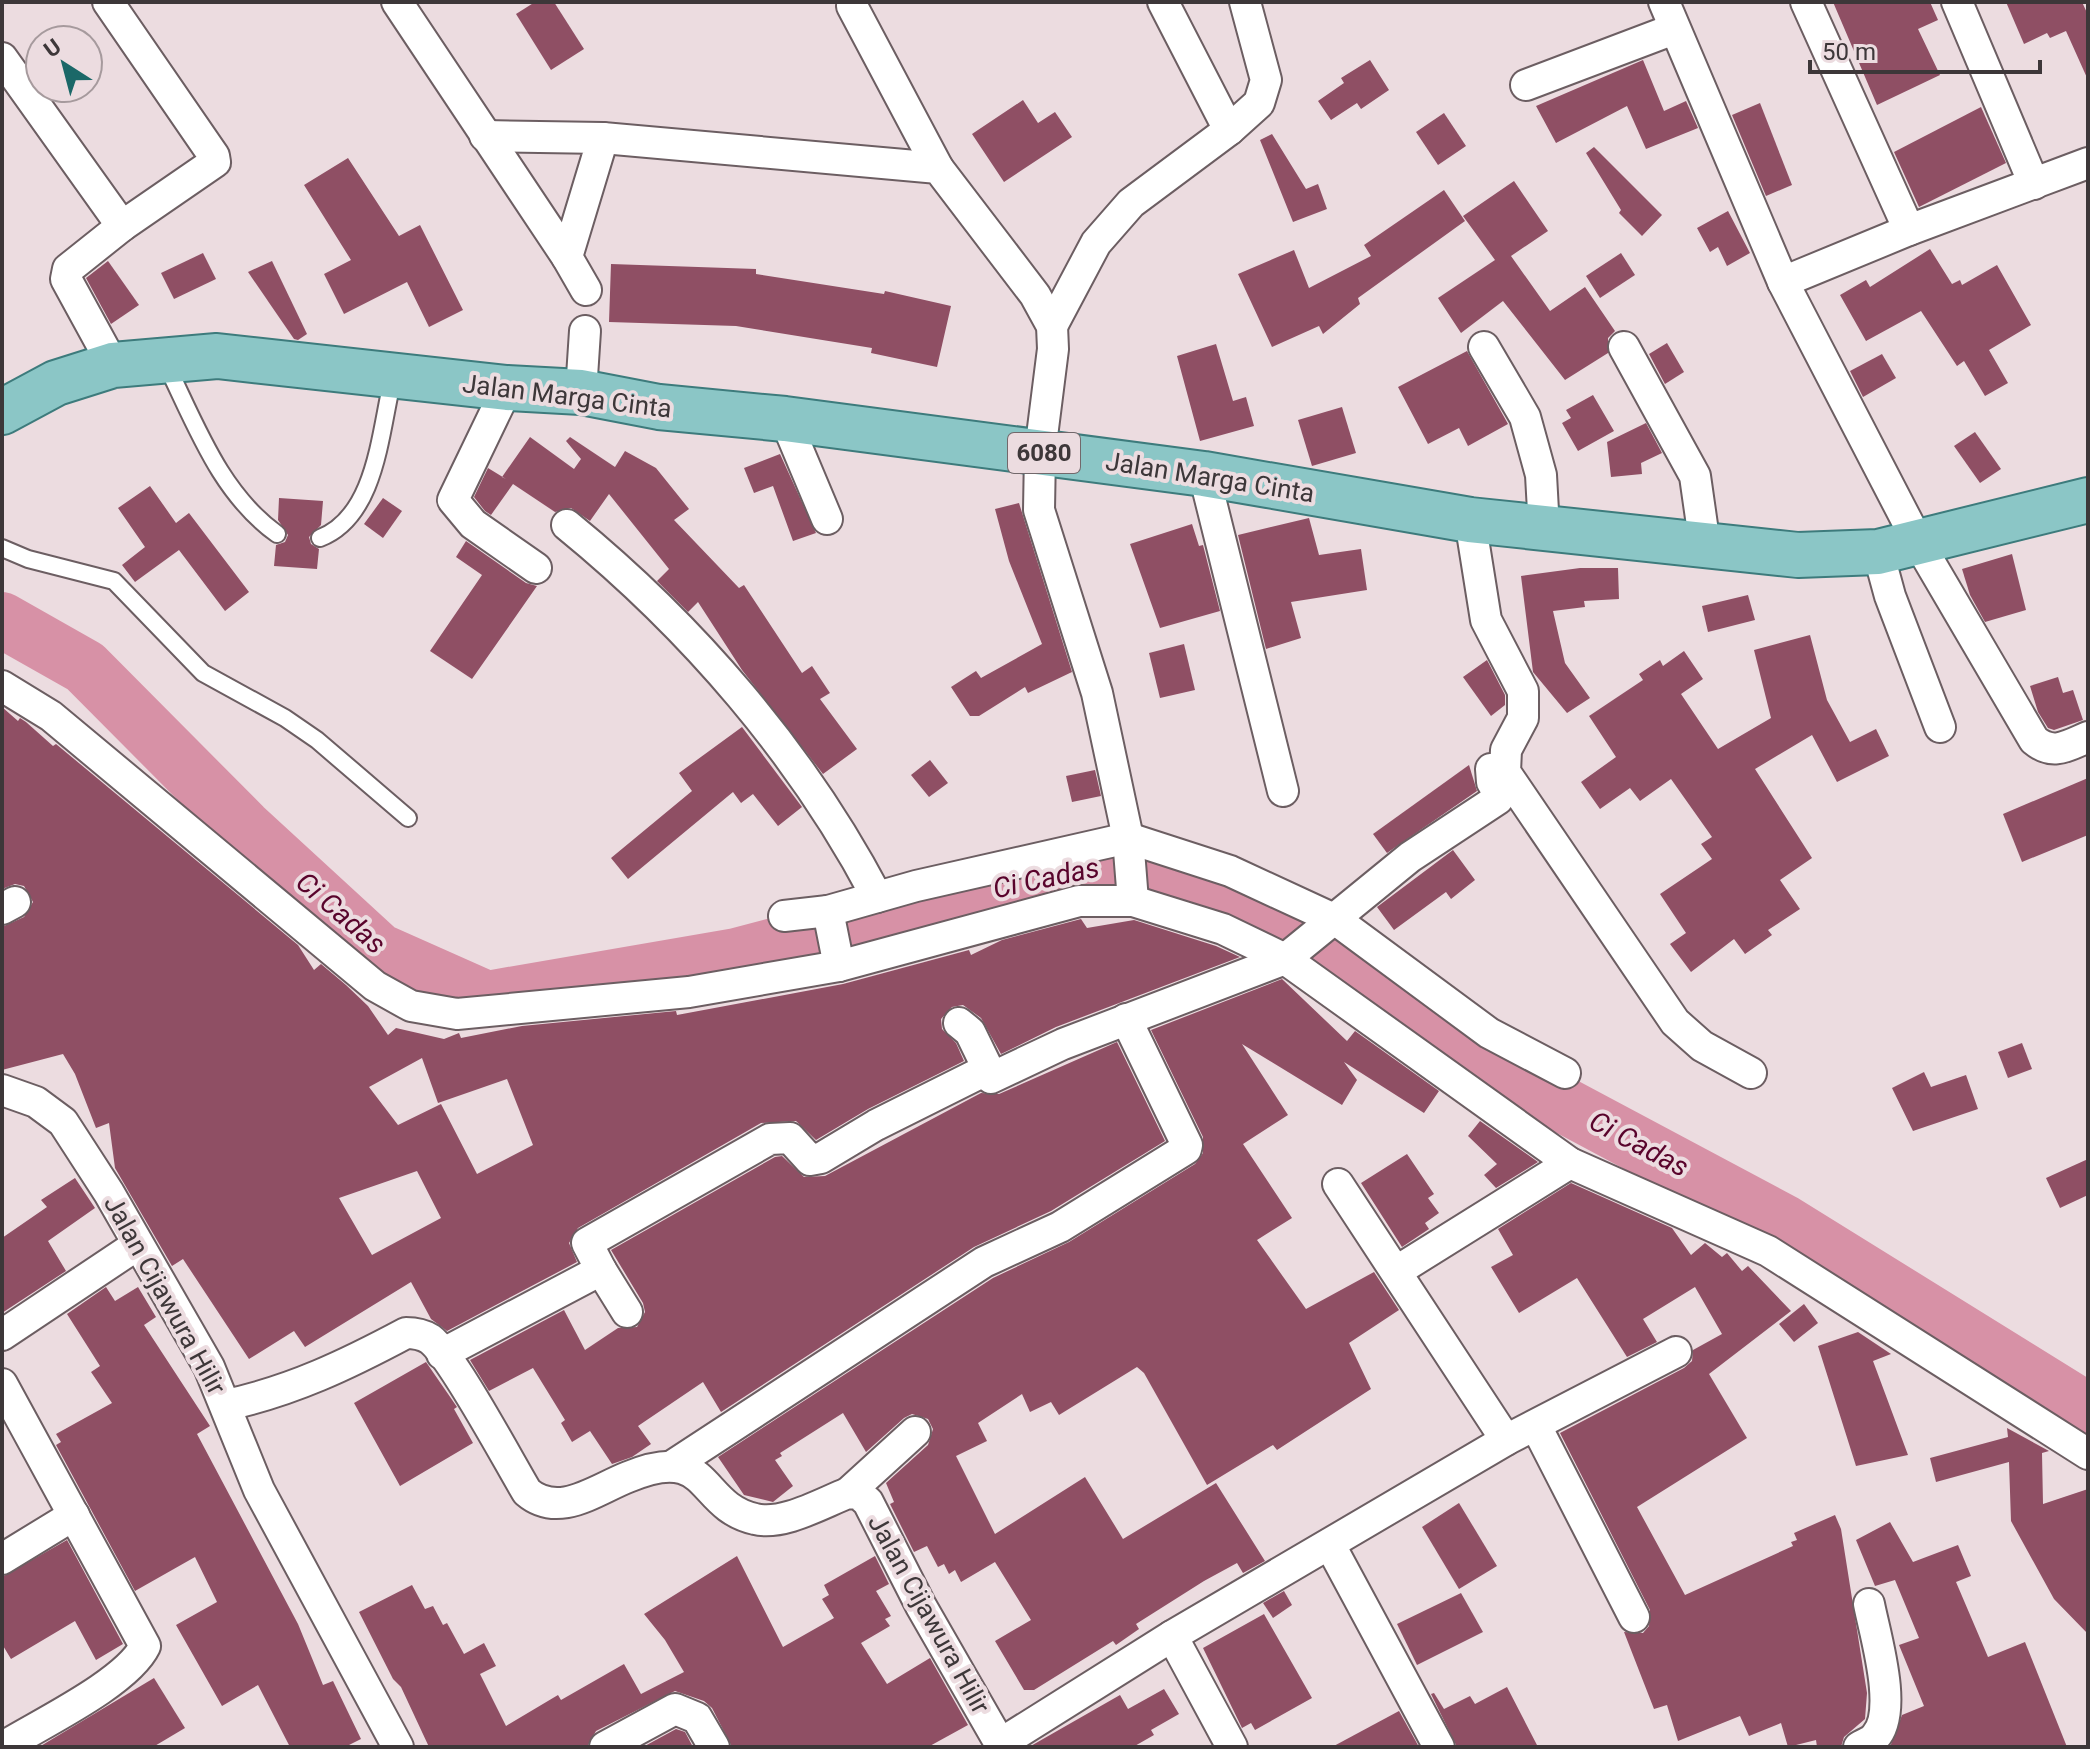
<svg xmlns="http://www.w3.org/2000/svg" width="2090" height="1749" font-family="Roboto,sans-serif">
<rect width="100%" height="100%" fill="#ecdce0"/>
<g fill="none" stroke-linecap="round" stroke-linejoin="round">
<path stroke="#d791a6" stroke-width="56" d="M2,620L85,667L244,827L379,951L487,999L736,956L982,892L1143,858L1322,953L1515,1079L1785,1223L2088,1411"/>
</g>
<g fill="#8f4f64" fill-rule="evenodd">
<path d="M535,2H554L584,49L551,70L516,14Z"/>
<path d="M1833,2H1930L1938,20L1918,29L1940,75L1877,105Z"/>
<path d="M2006,2H2082L2088,15V80L2066,31L2050,38L2047,33L2024,44Z"/>
<path d="M1370,60L1389,90L1361,109L1357,103L1331,120L1318,101L1344,83L1341,78Z"/>
<path d="M1643,60L1664,111L1686,101L1698,128L1646,149L1627,106L1556,143L1536,106Z"/>
<path d="M1023,100L1038,123L1055,112L1072,137L1004,182L972,134Z"/>
<path d="M1760,103L1792,185L1766,196L1732,115Z"/>
<path d="M1981,107L2006,163L1919,207L1894,152Z"/>
<path d="M1444,113L1466,146L1438,165L1416,132Z"/>
<path d="M1272,134L1306,189L1318,184L1327,209L1293,222L1260,140Z"/>
<path d="M1594,147L1662,215L1642,236L1619,213L1621,210L1586,153Z"/>
<path d="M348,158L399,236L420,225L463,310L429,327L407,282L344,314L324,274L351,260L304,185Z"/>
<path d="M1514,181L1548,231L1511,256L1550,311L1585,287L1615,331L1608,338V353L1565,380L1503,301L1461,333L1438,298L1495,260L1463,216Z"/>
<path d="M1444,190L1465,221L1358,298L1360,304L1323,334L1319,326L1272,347L1238,274L1294,250L1309,288L1371,256L1364,245Z"/>
<path d="M1728,211L1750,253L1727,266L1718,247L1710,252L1697,228Z"/>
<path d="M1930,249L1952,284L1960,280L1962,285L1997,265L2031,325L1989,350L2008,383L1985,396L1964,361L1957,366L1921,311L1866,341L1840,295L1866,280L1870,287Z"/>
<path d="M203,253L216,279L174,299L161,273Z"/>
<path d="M1621,253L1635,275L1600,298L1586,276Z"/>
<path d="M108,261L139,305L111,324L86,278Z"/>
<path d="M272,261L307,334L298,340L294,339L248,272Z"/>
<path d="M611,264L756,269V274L884,294L885,291L951,306L937,367L871,353L872,348L736,326L609,322Z"/>
<path d="M1667,343L1684,372L1665,384L1649,354Z"/>
<path d="M1216,344L1233,401L1246,397L1254,426L1200,441L1177,356Z"/>
<path d="M1467,351L1508,424L1468,446L1459,428L1428,444L1398,387Z"/>
<path d="M1882,354L1896,378L1863,397L1850,371Z"/>
<path d="M1593,395L1614,431L1578,451L1562,423L1571,418L1566,410Z"/>
<path d="M1342,407L1356,453L1312,466L1298,420Z"/>
<path d="M1646,423L1662,453L1641,463L1642,474L1611,477L1607,442Z"/>
<path d="M1975,432L2001,469L1980,483L1954,446Z"/>
<path d="M530,437L574,469L581,459L566,441L570,437L615,467L625,451L656,468L689,509L674,520L739,588L744,585L802,673L812,666L830,693L820,699L857,749L823,774L742,670L698,602L688,612L657,581L669,569L609,494L590,521L571,508L555,512L513,484L491,515L485,511L474,497L488,468L506,479L502,477Z"/>
<path d="M780,454L816,533L793,541L773,486L754,493L744,468Z"/>
<path d="M150,486L176,523L189,513L249,592L225,611L179,550L135,582L122,565L145,547L118,508Z"/>
<path d="M279,498L323,501L321,525L309,537L311,544L319,549L317,569L274,566L276,545L285,542L288,535L278,520Z"/>
<path d="M383,498L402,511L383,538L364,524Z"/>
<path d="M1019,503L1072,672L1028,693L1025,687L979,716H970L951,687L976,671L981,678L1042,644L1009,561L995,509Z"/>
<path d="M1309,518L1319,555L1361,549L1367,590L1291,602L1301,638L1266,649L1238,535Z"/>
<path d="M1192,524L1199,546L1203,545L1220,611L1160,628L1130,544Z"/>
<path d="M466,541L526,583L537,586L472,679L430,651L482,575L456,557Z"/>
<path d="M2012,554L2026,610L1985,622L1970,595L1962,569Z"/>
<path d="M1580,568H1618L1619,599L1584,601L1585,607L1553,611L1565,663L1590,698L1567,713L1533,672L1521,576Z"/>
<path d="M1748,595L1755,620L1708,632L1702,606Z"/>
<path d="M1810,635L1827,700L1850,742L1876,729L1889,756L1837,782L1812,735L1755,769L1812,858L1780,880L1800,909L1768,930L1772,935L1745,954L1734,939L1691,972L1670,944L1686,933L1660,894L1712,859L1701,844L1712,837L1671,779L1640,801L1630,788L1600,809L1581,782L1616,757L1589,716L1643,680L1639,674L1660,660L1663,666L1684,651L1703,679L1681,694L1718,749L1771,718L1754,650Z"/>
<path d="M1184,644L1195,690L1160,698L1149,653Z"/>
<path d="M1487,660L1505,695V705L1491,716L1463,677Z"/>
<path d="M2058,677L2063,693L2073,690L2083,720L2054,730L2048,728L2038,712L2030,686Z"/>
<path d="M2,707L18,721L20,718L26,722L53,746L56,744L298,945L314,970L321,964L346,985L368,1006L388,1035L396,1028L444,1039L459,1033L461,1038L522,1026L676,1011L677,1015L843,984L969,950L971,955L1002,940L1081,919L1087,928L1134,920L1216,946L1240,957L1056,1027L1001,1054L981,1018L963,1005L952,1007L941,1019L942,1029L956,1043L964,1061L868,1109L816,1140L796,1121L761,1123L578,1228L569,1243L577,1262L447,1331L431,1319L411,1282L305,1347L294,1331L249,1359L183,1259L172,1266L115,1168L109,1123L96,1128L75,1074L63,1054L2,1070V927L24,917L33,902L24,886L15,884L2,889ZM422,1058L438,1103L507,1079L533,1145L477,1174L441,1104L398,1125L369,1087ZM417,1171L441,1218L372,1255L339,1198Z"/>
<path d="M742,727L802,807L778,826L753,794L741,803L733,792L628,879L611,858L692,791L679,773Z"/>
<path d="M930,760L948,783L929,797L911,775Z"/>
<path d="M1469,765L1477,791L1387,853L1373,834Z"/>
<path d="M1095,770L1101,796L1072,802L1066,776Z"/>
<path d="M2088,778V835L2022,862L2003,814Z"/>
<path d="M1453,850L1475,880L1451,899L1446,892L1394,930L1377,907Z"/>
<path d="M1282,979L1347,1041L1355,1031L1439,1091L1424,1113L1344,1062L1357,1080L1342,1105L1242,1044L1288,1115L1243,1144L1292,1218L1257,1240L1306,1309L1374,1272L1399,1310L1349,1343L1371,1389L1277,1450L1273,1445L1207,1485L1144,1373L1137,1367L1059,1415L1051,1402L1030,1412L1022,1394L978,1423L987,1441L956,1456L995,1534L1085,1477L1123,1539L1216,1483L1265,1561L1243,1573L1237,1563L1204,1581L1136,1624L1139,1629L1116,1645L1113,1641L1034,1690H1024L995,1641L1031,1620L995,1562L961,1582L955,1570L949,1574L944,1564L938,1567L927,1546L914,1552L890,1504L894,1502L886,1483L928,1445L933,1429L928,1419L912,1414L904,1418L866,1452L843,1413L780,1453L782,1456L775,1460L793,1486L773,1502L744,1495L718,1457L993,1278L1069,1242L1195,1164L1203,1153V1137L1151,1030Z"/>
<path d="M1117,1042L1165,1141L1051,1211L974,1247L721,1412L703,1382L638,1426L651,1444L632,1457L612,1464L590,1431L572,1442L561,1423L565,1420L533,1368L489,1391L470,1360L564,1310L585,1350L618,1328L637,1327L645,1312L643,1303L611,1250L775,1157L782,1156L804,1177L825,1176L981,1093L999,1094Z"/>
<path d="M2022,1043L2032,1069L2008,1078L1998,1052Z"/>
<path d="M1924,1072L1931,1087L1966,1075L1978,1109L1913,1131L1892,1088Z"/>
<path d="M1480,1121L1538,1162L1496,1188L1484,1175L1497,1164L1468,1136Z"/>
<path d="M1407,1154L1434,1194L1428,1198L1439,1213L1425,1223L1429,1229L1402,1247L1361,1183Z"/>
<path d="M2088,1159V1195L2060,1208L2046,1178Z"/>
<path d="M75,1178L95,1208L48,1241L66,1271L2,1313V1238L47,1207L41,1200Z"/>
<path d="M1571,1183L1672,1228L1691,1255L1705,1243L1722,1257L1727,1253L1742,1271L1748,1266L1791,1311L1709,1374L1747,1438L1637,1507L1685,1595L1793,1546L1791,1542L1797,1540L1794,1533L1835,1515L1841,1529L1867,1693L1865,1719L1844,1737L1841,1747H1817L1816,1740L1788,1747L1781,1723L1749,1736L1740,1716L1678,1741L1667,1705L1654,1709L1624,1632L1643,1633L1649,1626L1650,1610L1560,1433L1684,1368L1692,1361L1693,1350L1722,1334L1695,1287L1643,1319L1657,1342L1627,1357L1577,1278L1519,1313L1491,1267L1513,1255L1498,1229Z"/>
<path d="M106,1287L115,1301L138,1287L156,1317L144,1325L210,1426L197,1434L298,1624L323,1685L333,1681L361,1739L345,1747H290L258,1685L222,1706L176,1625L217,1602L195,1557L135,1591L56,1445L61,1442L56,1434L112,1403L91,1372L100,1366L67,1314Z"/>
<path d="M1804,1304L1818,1323L1794,1342L1779,1324Z"/>
<path d="M1858,1332L1891,1354L1873,1361L1908,1455L1856,1466L1818,1346Z"/>
<path d="M426,1362L457,1407L454,1409L473,1443L400,1486L354,1403Z"/>
<path d="M2007,1428L2049,1451L2042,1453L2043,1504L2088,1489V1634L2054,1599L2011,1521L2009,1462L1936,1482L1930,1458L2008,1437Z"/>
<path d="M1459,1503L1497,1566L1459,1589L1422,1527Z"/>
<path d="M1890,1522L1913,1562L1958,1545L1971,1576L1956,1582L1988,1657L2025,1642L2067,1747H1890L1902,1715L1924,1706L1899,1645L1919,1638L1895,1580L1875,1586L1856,1540Z"/>
<path d="M67,1540L123,1644L96,1660L75,1621L11,1659L2,1644V1577Z"/>
<path d="M737,1556L783,1647L834,1618L822,1599L829,1595L824,1585L875,1556L889,1584L876,1591L891,1616L885,1619L890,1626L861,1643L887,1684L930,1658L968,1725L928,1747H732L712,1708L704,1701L675,1691L596,1731L587,1747H429L401,1687L393,1679L359,1612L412,1585L425,1609L433,1606L443,1625L447,1623L464,1654L484,1643L496,1666L480,1674L506,1726L558,1695L561,1700L624,1664L641,1694L684,1672L665,1640L644,1614Z"/>
<path d="M1284,1591L1292,1605L1273,1618L1263,1603Z"/>
<path d="M1461,1593L1483,1632L1417,1665L1397,1624Z"/>
<path d="M1264,1614L1312,1698L1255,1730L1251,1723L1242,1728L1203,1648Z"/>
<path d="M154,1678L185,1728L153,1747H39Z"/>
<path d="M1507,1687L1538,1747H1457L1431,1694L1434,1693L1444,1709L1470,1696L1475,1704Z"/>
<path d="M1164,1689L1179,1714L1151,1730L1154,1735L1133,1747H1029L1120,1695L1128,1709Z"/>
<path d="M1399,1711L1419,1747H1332Z"/>
<path d="M676,1729L685,1732L693,1747H643Z"/>
</g>
<g fill="none" stroke-linecap="round" stroke-linejoin="round">
<defs>
<g id="service">
<path d="M166,364C196,425 220,493 277,534"/>
<path d="M320,538C377,516 380,430 393,378"/>
<path d="M2,548L28,559L114,581L203,673L285,718L317,740L408,818"/>
</g>
<g id="minor">
<path d="M108,2L214,156L215,162L122,226L68,269L66,279L113,365"/>
<path d="M397,2L567,257"/>
<path d="M1163,2L1229,130"/>
<path d="M1664,2L1783,282L1919,544L2034,740C2053,756 2067,746 2088,737"/>
<path d="M1806,2L1909,230L2088,163"/>
<path d="M1957,2L2034,184"/>
<path d="M852,6L938,168"/>
<path d="M2,58L122,226"/>
<path d="M1526,85L1674,29"/>
<path d="M485,136L603,138L567,257L586,290"/>
<path d="M603,138L938,168L1035,295L1052,326L1053,349L1040,452L1039,510L1097,693L1128,838L1133,901"/>
<path d="M1783,282L1909,230"/>
<path d="M1052,326L1096,243L1131,203L1229,130L1259,103L1266,80L1245,2"/>
<path d="M1484,347L1525,417L1541,475L1544,529"/>
<path d="M1624,347L1695,476L1705,546"/>
<path d="M507,388L453,500L473,524L536,568"/>
<path d="M581,392L585,331"/>
<path d="M785,419L827,519"/>
<path d="M1204,474L1283,791"/>
<path d="M1470,520L1486,620L1523,691V718L1506,750L1505,772L1675,1022L1702,1046L1751,1073"/>
<path d="M567,525C692,627 802,754 877,897"/>
<path d="M1878,552L1890,596L1940,727"/>
<path d="M2,686L51,716L375,986L411,1006L457,1014L689,992L839,966L1079,901H1133L1223,929L1285,959L1570,1163L1768,1251L2088,1454"/>
<path d="M2,909L15,902"/>
<path d="M828,911L839,966"/>
<path d="M784,916L828,911L916,886L1128,838L1230,871L1336,920L1489,1033L1565,1073"/>
<path d="M959,1023L970,1032L988,1069"/>
<path d="M2,1090L36,1102L63,1122L109,1193L209,1367L259,1490L398,1747"/>
<path d="M1338,1184L1506,1440"/>
<path d="M601,1270L627,1312"/>
<path d="M1397,1271L1570,1163"/>
<path d="M2,1335L137,1245"/>
<path d="M442,1354L601,1270L587,1243L770,1139L790,1138L810,1160L821,1158L876,1125L988,1069L991,1078L1063,1044L1285,959L1410,857L1498,799L1500,796L1492,782L1491,769"/>
<path d="M2,1384L145,1646C127,1683 40,1724 3,1747"/>
<path d="M226,1405C292,1391 348,1364 406,1333C415,1333 422,1334 430,1339C452,1355 509,1462 527,1492C559,1519 595,1490 628,1477C712,1442 697,1506 755,1519C783,1526 822,1503 848,1493L859,1494L868,1502L921,1606L1002,1747"/>
<path d="M1536,1426L1634,1617"/>
<path d="M672,1466L984,1262L1060,1227L1186,1149L1187,1145L1126,1019"/>
<path d="M848,1493L915,1432"/>
<path d="M1330,1545L1439,1747"/>
<path d="M2,1559L74,1515"/>
<path d="M1172,1636L1232,1747"/>
<path d="M1000,1744L1172,1636L1506,1440L1676,1352"/>
<path d="M605,1747L675,1709L697,1718L714,1747"/>
<path d="M1859,1747C1864,1744 1872,1741 1875,1737C1899,1712 1875,1635 1869,1604"/>
</g>
<path id="primary" d="M2,412L56,383L113,365L217,356L507,388L581,392L659,407L785,419L1204,474L1470,520L1798,555L1878,552L2088,500"/>
</defs>
<use href="#service" stroke="#6c5e62" stroke-width="20"/>
<use href="#minor" stroke="#6c5e62" stroke-width="34"/>
<use href="#primary" stroke="#3d7b7c" stroke-width="48"/>
<use href="#service" stroke="#fff" stroke-width="16"/>
<use href="#minor" stroke="#fff" stroke-width="30"/>
<use href="#primary" stroke="#8bc6c6" stroke-width="44"/>
</g>
<g text-anchor="middle" dominant-baseline="central" stroke-width="8" stroke-linejoin="round" paint-order="stroke">
<rect fill="#ecdce0" stroke="#72686b" stroke-width="2" x="1008" y="433" width="72" height="40" rx="6"/>
<g font-size="24" font-weight="bold" fill="#3d3739">
<text x="1044" y="453">6080</text>
</g>
<g font-size="26" fill="#3d3739" stroke="#ecdce0">
<text transform="translate(567 396) rotate(7)">Jalan Marga Cinta</text>
<text transform="translate(1210 477) rotate(9)">Jalan Marga Cinta</text>
<text transform="translate(165 1295) rotate(61)">Jalan Cijawura Hilir</text>
<text transform="translate(929 1614) rotate(61)">Jalan Cijawura Hilir</text>
</g>
<g font-size="28" font-style="italic" fill="#59042c" stroke="#ecdce0">
<text transform="translate(1046 878) rotate(-12)">Ci Cadas</text>
<text transform="translate(341 913) rotate(41)">Ci Cadas</text>
<text transform="translate(1639 1144) rotate(28)">Ci Cadas</text>
</g>
</g>
<rect width="2090" height="1749" fill="none" stroke="#3d3739" stroke-width="8"/>
<g transform="translate(64 64) rotate(324)"><circle r="38" fill="#ecdce0" stroke="#a69a9d" stroke-width="2"/>
<path d="M0-6L14 30L0 20L-14 30Z" fill="#1b6868"/>
<text y="-12" font-size="22" font-weight="bold" text-anchor="middle" fill="#3d3739">U</text>
</g>
<path d="M1810 60v12h230v-12" fill="none" stroke="#3d3739" stroke-width="4"/>
<text x="1822" y="60" font-size="24" fill="#3d3739" stroke="#ecdce0" stroke-width="6" paint-order="stroke">50 m</text>
</svg>
